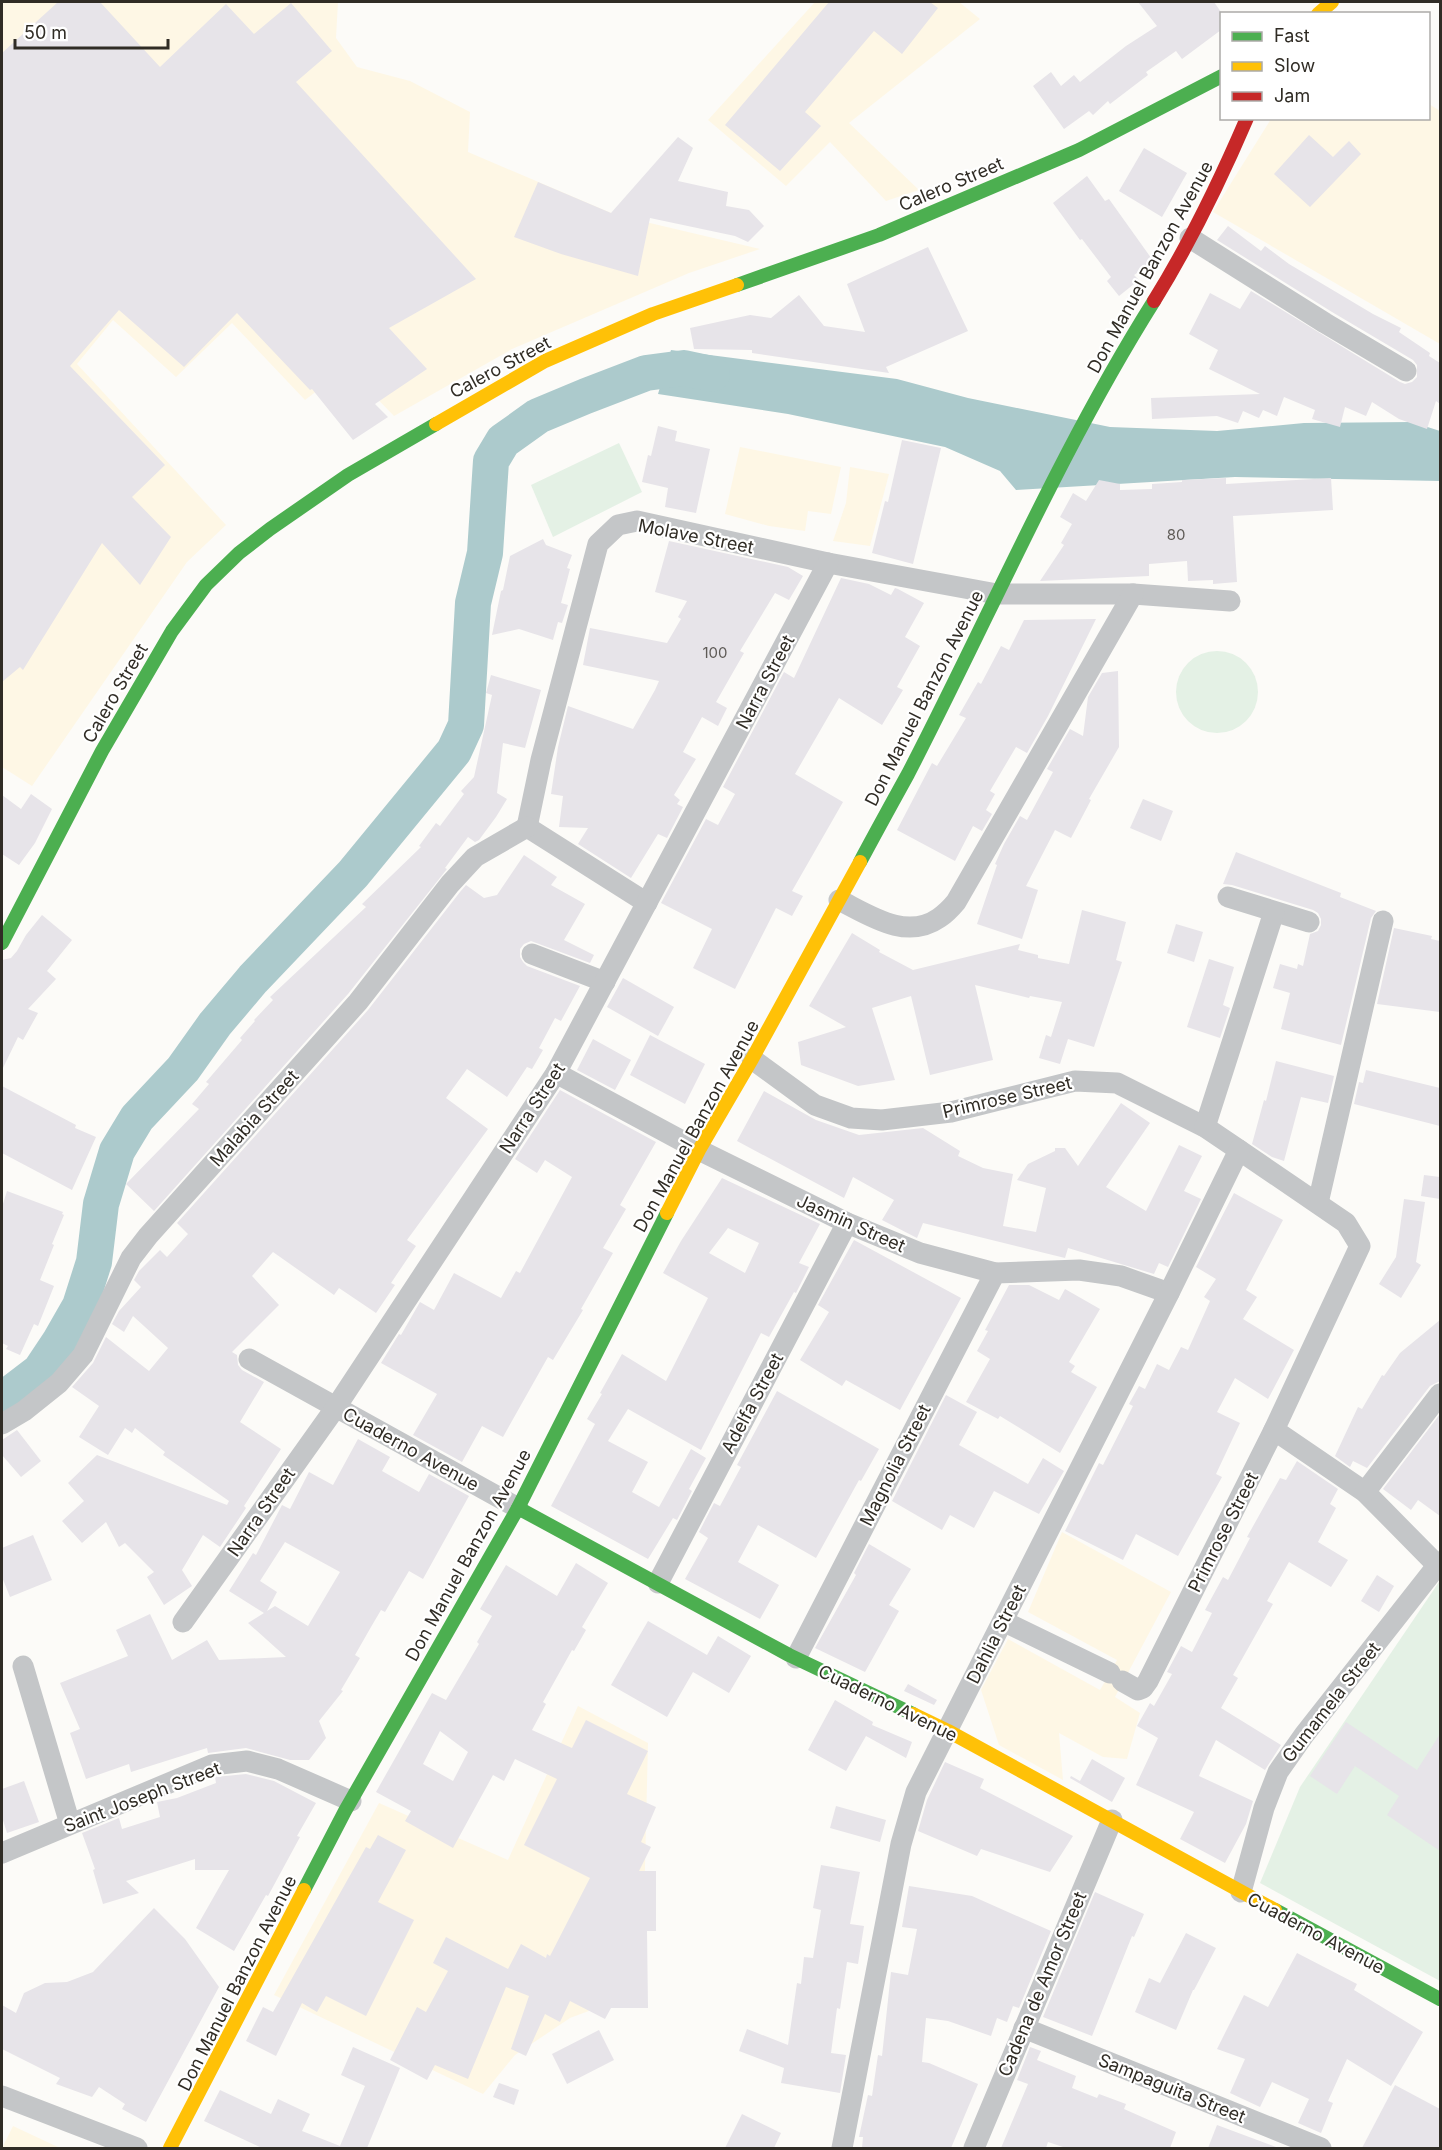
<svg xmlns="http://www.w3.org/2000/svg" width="1442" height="2150" font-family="Inter,sans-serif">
<rect width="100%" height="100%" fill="#fcfbf8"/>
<g fill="#fef7e5">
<path d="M2,2H338L336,38L357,67L410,81L470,112L468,152L616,215L760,249L689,273L512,349L394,416L347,368L305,400L232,323L176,377L113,320L77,364L226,525L187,562L32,786L2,767Z"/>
<path d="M815,2H959L980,19L849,123L919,190L886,201L830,142L786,186L708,120Z"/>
<path d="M1429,104L1440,111V344L1213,212L1271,119L1428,118Z"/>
<path d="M740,447L841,467L831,514L808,511L805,531L769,526L725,514Z"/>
<path d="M850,467L889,474L870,546L833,541L846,503Z"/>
<path d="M1062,1532L1171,1592L1115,1697L1140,1713L1127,1759L1103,1757L1059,1733L1063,1780L999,1745L981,1690L1008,1639L1100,1690L1110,1673L1117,1660L1028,1612Z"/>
<path d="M578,1706L648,1743L642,1991L570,2018L515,2055L483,2094L274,1995L379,1803L508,1860Z"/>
<path d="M13,2126L60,2148H2Z"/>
</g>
<g fill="#e4f1e5">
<path d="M619,443L642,492L553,537L531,485Z"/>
<circle cx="1217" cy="692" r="41"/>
<path d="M1439,1582L1440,1583V1981L1260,1883L1300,1787Z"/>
</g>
<path fill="#accacc" d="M671,350L897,379L968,398L1110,427L1217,431L1304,423L1412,422L1440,431V481L1235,477L1016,490L1000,471L945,447L788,414L658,394Z"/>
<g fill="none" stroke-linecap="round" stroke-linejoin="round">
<path stroke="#accacc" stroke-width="36" d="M2,1400L40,1371L60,1341L80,1306L94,1262L101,1204L117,1151L137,1118L183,1069L215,1024L253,979L353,874L454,751L466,725L473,603L485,553L491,461L503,441L538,416L586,396L646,373L684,368L712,374"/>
</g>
<g fill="#e7e4e9" fill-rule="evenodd">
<path d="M58,2H100L160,67L226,4L254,34L291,3L332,51L296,82L476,279L389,328L427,369L375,404L388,417L353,440L312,389L310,390L237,313L184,367L119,310L70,366L165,465L132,497L171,537L140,585L102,543L23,670L20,667L2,682V53Z"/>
<path d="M829,2H930L938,8L902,54L874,31L805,112L821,126L780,171L725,125Z"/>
<path d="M1138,2H1214L1221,12V30L1182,59L1176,51L1146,72L1148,75L1110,104L1108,101L1093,115L1089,111L1064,129L1033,86L1051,72L1061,86L1074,75L1080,82L1126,46L1157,26Z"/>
<path d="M1309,135L1333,157L1349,141L1361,154L1310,207L1274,174Z"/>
<path d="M678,137L693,148L678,181L728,192L726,206L749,210L764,226L748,242L735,236L650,218L638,276L561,254L514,237L538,182L611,213Z"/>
<path d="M1144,148L1187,173L1162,217L1119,191Z"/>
<path d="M1087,176L1105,201L1109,199L1154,262L1134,275L1139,280L1119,296L1107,281L1111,277L1082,239L1080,240L1053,203Z"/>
<path d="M1228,226L1261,251L1265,246L1289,264L1373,314L1401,328L1399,332L1430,353L1429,356L1440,363V404L1436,401L1427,429L1399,419L1372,402L1366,416L1345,407L1340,427L1312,419L1315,410L1284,397L1277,416L1263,410L1259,418L1243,411L1238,423L1217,416L1152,419L1151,398L1260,394L1209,369L1218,350L1189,334L1210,293L1240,309L1251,291L1400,382L1405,384L1412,382L1417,377V365L1413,360L1332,312L1217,240Z"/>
<path d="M928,247L968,331L886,367L889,373L752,353V350L694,349L690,328L750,315L771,318L799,295L824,326L865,332L847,284Z"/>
<path d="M658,426L677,431L675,441L710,449L696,513L665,507L668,488L642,482L648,455L651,456Z"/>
<path d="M902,440L941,448L913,564L872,553L885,501L888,502Z"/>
<path d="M1226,478V484L1331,478L1333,510L1233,516L1237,582L1213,584V580L1188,581L1187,561L1149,564V576L1040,581L1064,545L1061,543L1072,524L1060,517L1073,493L1086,501L1099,480L1120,484V490L1152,489V484L1182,482V480Z"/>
<path d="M543,539L546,545L572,555L567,568L570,569L561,603L568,605L562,623L558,622L553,640L519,629L492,635L501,591L503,590L510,556Z"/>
<path d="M669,541L788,567L803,576L789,600L775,593L740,651L744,653L716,702L727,708L718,726L702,717L683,752L696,759L674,795L680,800L677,804L683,807L667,838L658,834L631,878L578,844L588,828L559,827L563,796L551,794L558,747L568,706L633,729L655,690L659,681L583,665L590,628L667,643L681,619L678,617L687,601L655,592Z"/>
<path d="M841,578L869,584L891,595L895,588L898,589L924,603L905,637L920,646L897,687L903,690L882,725L839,698L795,774L843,802L792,891L803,896L792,916L776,908L735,989L693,968L712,929L661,903L706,819L718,825L735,794L723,787L784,672L794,678Z"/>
<path d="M1096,619L1048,716L1027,753L1016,747L990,791L995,794L986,810L992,814L982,831L973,826L955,861L897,830L932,763L937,766L966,718L959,715L978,682L981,684L1001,646L1009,650L1024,620Z"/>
<path d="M1118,671L1119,747L1089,799L1091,800L1071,838L1055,830L1026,886L1038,890L1022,939L977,924L997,865L995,864L1004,844L1020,816L1027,820L1053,772L1047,769L1070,729L1083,736L1088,697L1102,673Z"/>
<path d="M491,675L541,690L525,748L503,743L497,793L507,799L496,817L479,840L475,842L468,837L445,868L447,869L348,994L154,1211L126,1184L199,1109L192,1104L209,1084L206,1082L242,1040L240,1038L255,1021L254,1020L273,1000L270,997L366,907L362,904L421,847L419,846L436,823L440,826L464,794L461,791L474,777L492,695L486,693Z"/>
<path d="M31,794L52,809L35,843L19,865L2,854V795L21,809Z"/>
<path d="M1143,799L1173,811L1161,841L1130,828Z"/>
<path d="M1236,852L1341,893L1340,897L1376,911L1371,918L1341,1045L1281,1029L1290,993L1273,988L1280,964L1297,969L1298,964L1303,966L1310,934L1318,931L1321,925V919L1318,913L1313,910L1232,885L1223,884Z"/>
<path d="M524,855L557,877L551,885L585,904L564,940L594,955L590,963L531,941L524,944L520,949V957L523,962L527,966L580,986L561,1021L555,1018L539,1048L543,1050L532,1069L527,1067L507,1097L467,1069L446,1098L488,1129L407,1240L416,1246L391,1283L395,1285L376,1313L339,1288L334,1295L273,1252L252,1276L279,1305L232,1352L237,1355L238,1365L242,1370L264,1382L240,1422L281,1449L244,1506L246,1508L220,1547L203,1535L182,1570L192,1586L164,1605L147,1577L154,1572L125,1543L119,1547L106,1522L82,1543L62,1521L84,1501L68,1483L97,1455L227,1505L229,1501L163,1455L165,1452L135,1428L132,1433L125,1428L108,1455L79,1437L99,1406L72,1387L93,1363L106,1337L149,1371L168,1348L133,1316L124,1332L112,1324L119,1311L141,1287L134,1280L139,1271L160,1250L167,1257L188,1234L177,1223L368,1010L460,892L466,885L484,898L497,895Z"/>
<path d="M1082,910L1126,922L1116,960L1122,962L1094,1047L1068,1039L1060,1064L1039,1058L1046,1035L1051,1037L1062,1002L1030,996L1029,998L975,985L993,1060L930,1075L911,996L872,1008L895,1080L858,1086L801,1065L798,1042L846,1027L809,1006L852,933L880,950L879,952L913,970L1020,944L1018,950L1038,955V958L1069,964Z"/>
<path d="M42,915L72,940L47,971L56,979L28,1009L38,1013L23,1040L18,1037L2,1070V960L11,958L17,951L26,935Z"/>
<path d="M1176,924L1203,932L1194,962L1167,953Z"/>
<path d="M1394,928L1432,936L1431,939L1440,941V1012L1377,1004Z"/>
<path d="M1209,959L1234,967L1223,1005L1230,1008L1220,1038L1187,1027Z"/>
<path d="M623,978L674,1007L658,1036L607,1007Z"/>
<path d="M650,1035L705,1064L685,1104L630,1075Z"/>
<path d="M593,1039L631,1060L615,1090L577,1070Z"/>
<path d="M1276,1061L1334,1076L1328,1103L1301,1097L1284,1161L1272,1157L1252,1144L1264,1100L1266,1101Z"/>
<path d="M1366,1070L1440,1088V1126L1354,1104L1359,1082L1363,1083Z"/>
<path d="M2,1086L76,1125L75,1128L96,1137L72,1190L2,1153Z"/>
<path d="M560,1090L656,1142L620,1205L626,1209L603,1248L613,1253L581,1309L583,1310L553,1360L548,1357L503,1437L482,1426L462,1462L413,1435L437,1394L381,1363L399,1334L401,1335L420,1302L434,1310L454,1273L501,1298L516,1271L520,1273L572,1177L545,1160L537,1173L515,1159Z"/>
<path d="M764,1091L816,1120L859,1135L923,1128L960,1151L958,1156L983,1168L1013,1174L1003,1226L1036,1232L1046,1188L1017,1180L1028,1164L1055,1151V1148H1065L1078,1166L1121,1103L1150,1123L1106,1187L1146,1211L1179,1145L1202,1156L1184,1191L1201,1199L1168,1267L1159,1263L1154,1274L1068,1248L1065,1258L923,1223L917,1238L882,1220L894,1200L853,1177L844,1198L737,1141Z"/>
<path d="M1424,1175L1440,1177V1199L1421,1196Z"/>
<path d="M722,1178L820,1224L799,1263L809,1267L796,1293L794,1292L769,1337L761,1333L701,1450L628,1409L608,1441L648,1462L632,1492L659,1507L691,1449L706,1458L689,1489L692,1491L677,1520L673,1518L648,1559L551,1506L595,1424L587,1419L602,1394L600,1393L622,1354L666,1381L708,1298L663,1273L681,1241ZM728,1228L759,1243L745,1273L709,1253Z"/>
<path d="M7,1191L63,1212L62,1214L64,1215L52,1244L54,1245L40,1280L54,1286L38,1326L34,1324L20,1355L6,1349L8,1346L2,1343V1207Z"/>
<path d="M1234,1193L1283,1220L1246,1290L1257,1297L1243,1319L1294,1350L1268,1399L1235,1378L1217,1412L1240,1423L1216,1474L1222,1477L1178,1556L1136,1534L1123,1560L1065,1531L1099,1463L1103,1465L1133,1406L1129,1404L1139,1386L1145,1389L1157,1364L1169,1370L1181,1347L1188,1350L1210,1301L1204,1297L1216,1279L1196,1267Z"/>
<path d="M1404,1199L1425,1202L1416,1262L1421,1265L1401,1298L1379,1284L1396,1257Z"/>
<path d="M854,1240L961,1298L900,1410L846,1380L842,1386L800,1360L829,1312L818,1305Z"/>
<path d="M1009,1285H1029L1059,1300L1065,1289L1100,1309L1069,1362L1075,1366L1071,1372L1097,1387L1060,1453L1000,1416L998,1419L966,1402L990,1359L977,1351L988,1331L985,1330Z"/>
<path d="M1440,1320V1381L1430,1386L1367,1468L1353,1461L1350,1467L1335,1456L1358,1407L1362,1409L1382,1375L1384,1376L1400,1353Z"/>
<path d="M777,1391L879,1449L861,1481L859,1480L816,1558L758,1525L738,1562L779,1585L760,1619L685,1579L708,1538L699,1532L714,1503L720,1506L741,1467L737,1465Z"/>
<path d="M946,1395L977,1412L959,1445L1028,1484L1043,1458L1064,1471L1039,1514L994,1491L974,1528L950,1515L942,1530L892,1501Z"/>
<path d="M1440,1414V1516L1418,1500L1411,1510L1383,1489Z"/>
<path d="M17,1430L41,1461L21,1477L2,1455V1440Z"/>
<path d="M358,1439L390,1457L382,1471L419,1492L429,1474L469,1496L423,1579L409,1571L385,1612L381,1610L371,1627L355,1655L360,1658L341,1690L343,1691L319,1721L326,1738L309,1760H290L246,1748L208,1753L207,1748L131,1772L129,1764L86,1779L70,1733L80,1729L60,1683L128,1656L116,1630L150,1614L172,1660L207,1640L219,1660L286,1657L248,1623L264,1613L229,1591L253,1553L256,1555L282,1505L290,1509L309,1472L333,1485ZM285,1542L340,1572L308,1626L275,1606L267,1611L277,1592L260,1581Z"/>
<path d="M1297,1461L1338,1489L1330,1504L1336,1508L1318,1542L1348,1560L1331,1587L1289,1562L1267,1601L1273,1604L1233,1675L1238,1678L1221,1708L1281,1745L1265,1770L1216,1740L1201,1771L1199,1776L1253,1801L1246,1824L1225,1863L1180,1839L1194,1812L1136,1785L1158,1738L1137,1726L1150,1703L1154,1706L1172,1674L1167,1672L1181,1646L1192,1652L1212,1613L1205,1610L1223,1577L1228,1580L1250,1538L1247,1537L1280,1478L1286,1480Z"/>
<path d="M33,1535L52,1580L10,1597L2,1577V1548Z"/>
<path d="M869,1544L911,1569L889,1605L899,1611L865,1672L815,1648L856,1575L854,1573Z"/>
<path d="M576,1563L608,1583L582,1627L586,1630L574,1651L572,1650L543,1702L546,1704L532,1730L572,1748L586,1720L648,1751L627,1794L656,1807L641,1842L651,1847L639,1871H656V1931H647L648,2008H611L605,2019L570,2001L560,2022L545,2014L526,2056L511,2049L529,1996L506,1987L468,2079L435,2065L427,2080L390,2060L417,2007L426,2012L448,1971L433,1963L446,1937L508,1969L521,1944L546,1958L547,1954L550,1956L590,1878L524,1845L557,1779L515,1759L504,1781L493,1775L453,1848L405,1821L411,1811L376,1792L432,1693L446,1700L479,1644L477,1642L492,1616L480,1609L506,1565L557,1596ZM440,1731L468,1752L453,1781L423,1764Z"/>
<path d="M1377,1575L1394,1586L1379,1612L1361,1601Z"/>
<path d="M648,1621L707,1655L718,1636L751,1656L729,1693L693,1672L667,1717L611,1685Z"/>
<path d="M908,1684L937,1700L934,1705L904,1691Z"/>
<path d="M835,1700L873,1722L872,1725L912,1742L906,1758L866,1736L846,1771L808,1750Z"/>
<path d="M1346,1722L1417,1770L1440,1734V1851L1387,1815L1399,1796L1355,1766L1337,1794L1310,1776Z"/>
<path d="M1092,1759L1125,1778L1112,1802L1070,1778L1071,1776L1080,1781Z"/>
<path d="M945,1762L984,1779L980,1788L1073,1836L1050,1872L981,1849L977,1856L918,1831L927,1800Z"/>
<path d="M246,1774L274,1781L316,1803L297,1836L300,1837L268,1896L266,1895L234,1951L196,1928L229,1870H195V1859L126,1881L139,1893L103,1904L93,1870L95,1869L82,1833L119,1818L122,1829L160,1817L157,1802L177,1798L216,1783L215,1777Z"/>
<path d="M24,1781L39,1822L7,1833L2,1817V1789Z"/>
<path d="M836,1806L886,1820L880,1842L830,1828Z"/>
<path d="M378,1835L406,1850L378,1902L414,1920L366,2016L326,1996L317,2012L302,2003L276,2056L246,2041L263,2007L273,2012L366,1847L370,1849Z"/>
<path d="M821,1865L860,1872L850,1924L864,1926L858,1964L847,1962L840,2009L837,2008L831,2053L846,2055L840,2093L781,2083L784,2068L739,2051L747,2029L788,2045L797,1983L801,1984L804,1957L813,1958L821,1910L813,1908Z"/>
<path d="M909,1886L972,1896L1051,1931L1019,2008L1013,2006L1007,2022L997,2018L991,2036L948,2021L926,2018L922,2062L929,2063L978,2084L951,2148H862L863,2137H859L868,2095L872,2096L878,2055L882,2056L891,1972L908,1975L917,1929L902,1927Z"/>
<path d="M1095,1892L1144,1914L1134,1937L1132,1936L1092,2036L1043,2017Z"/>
<path d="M154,1908L185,1939L219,1987L146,2122L122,2109L125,2104L99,2087L92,2097L56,2084L60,2078L2,2049V2005L16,2013L24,1993L45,1983L67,1982L93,1972Z"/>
<path d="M1186,1933L1216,1948L1194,1990H1193L1176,2030L1135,2012L1149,1978L1160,1983Z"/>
<path d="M1297,1953L1357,1984L1354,1990L1423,2032L1391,2086L1347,2059L1328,2101L1333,2103L1321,2133L1298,2123L1309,2099L1272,2082L1260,2107L1230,2093L1245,2059L1217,2049L1244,1995L1268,2007Z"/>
<path d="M599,2030L614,2060L567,2084L552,2054Z"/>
<path d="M353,2047L400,2068L367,2148H262L204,2121L220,2090L271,2114L278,2099L310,2114L302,2131L340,2146L365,2086L341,2075Z"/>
<path d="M1030,2047L1041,2051L1037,2060L1076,2076L1072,2088L1097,2098L1099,2094L1126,2104L1124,2109L1176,2132L1170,2148H1066L1048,2142L1046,2148H1001L1028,2084L1017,2080Z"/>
<path d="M499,2083L519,2090L514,2105L493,2097Z"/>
<path d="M1395,2085L1440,2109V2148H1362Z"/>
<path d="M742,2114L781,2133L774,2148H725Z"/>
<path d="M1217,2125L1276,2147V2148H1208Z"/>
</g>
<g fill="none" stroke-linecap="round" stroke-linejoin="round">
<g stroke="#c4c6c8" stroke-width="21">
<path d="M1190,238L1325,323L1406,371"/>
<path d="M527,827L541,760L598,544L618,525L637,521L828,563L997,594H1133L1230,601"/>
<path d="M527,827L647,903"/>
<path d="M1228,897L1309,922"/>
<path d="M839,900C869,915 906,941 939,918C945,914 951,908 956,902L1133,594"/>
<path d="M532,954L605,982"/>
<path d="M752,1059L815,1105L851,1118L882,1120L951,1112L1075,1081L1117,1083L1205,1127L1239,1150L1346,1223L1360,1246L1274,1430L1148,1681L1143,1688L1138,1690L1122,1681"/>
<path d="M556,1073L699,1150L847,1223L920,1253L995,1273L1079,1270L1121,1276L1169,1293"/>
<path d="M1205,1127L1274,912"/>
<path d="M1318,1203L1383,921"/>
<path d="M249,1359L518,1508"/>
<path d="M2,1424L24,1411L59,1383L83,1355L131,1258L148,1236L358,1002L450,884L475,857L527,827"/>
<path d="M1274,1430L1365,1492L1440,1568"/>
<path d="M1365,1492L1440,1394"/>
<path d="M658,1583L847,1223"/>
<path d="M1003,1621L1110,1673"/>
<path d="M183,1622L336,1407L556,1073L828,563"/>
<path d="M796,1658L995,1273"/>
<path d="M23,1666L70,1824"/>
<path d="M2,1853L212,1765L247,1761L278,1769L351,1801"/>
<path d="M1241,1892L1264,1808L1278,1772L1304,1735L1440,1562"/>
<path d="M1024,2028L1321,2148"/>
<path d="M2,2096L137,2148"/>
<path d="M842,2148L901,1844L916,1792L1169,1293L1239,1150"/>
<path d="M974,2148L1112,1820"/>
</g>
<g stroke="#4caf50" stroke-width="14">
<path d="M737,285L879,235L1079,150L1222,76"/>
<path d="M860,862C876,832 892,803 908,774C990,616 1059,452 1154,301"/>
<path d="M2,943L102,751L172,631L206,585L239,553L270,529L348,475L436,424"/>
<path d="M518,1508L789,1655L913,1714"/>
<path d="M304,1890L345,1811L518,1508L667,1213"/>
<path d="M1275,1910L1440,1999"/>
</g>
<g stroke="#ffc107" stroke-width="14">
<path d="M1318,14L1332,2"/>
<path d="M436,424L545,361L653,314L737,285"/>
<path d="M667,1213L699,1150L752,1059L860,862"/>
<path d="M913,1714L948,1731L1275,1910"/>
<path d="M170,2148L304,1890"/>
</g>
<path stroke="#c62828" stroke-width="14" d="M1154,301C1190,243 1220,181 1247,118"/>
</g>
<g text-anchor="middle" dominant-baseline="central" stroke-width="4.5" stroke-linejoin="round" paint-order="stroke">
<g font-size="15" fill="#5e5a56">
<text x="1176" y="534">80</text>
<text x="715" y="652">100</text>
</g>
<g font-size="18" fill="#302c25" stroke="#fff">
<text transform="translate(951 184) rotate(-23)">Calero Street</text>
<text transform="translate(1150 267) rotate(-61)">Don Manuel Banzon Avenue</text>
<text transform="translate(500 367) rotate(-28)">Calero Street</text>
<text transform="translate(696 536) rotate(11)">Molave Street</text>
<text transform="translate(765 682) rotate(-62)">Narra Street</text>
<text transform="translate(115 693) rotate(-60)">Calero Street</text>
<text transform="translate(924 698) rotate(-63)">Don Manuel Banzon Avenue</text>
<text transform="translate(1007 1097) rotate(-13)">Primrose Street</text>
<text transform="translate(532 1108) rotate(-57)">Narra Street</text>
<text transform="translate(254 1118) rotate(-48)">Malabia Street</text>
<text transform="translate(696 1126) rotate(-61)">Don Manuel Banzon Avenue</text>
<text transform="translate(851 1223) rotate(24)">Jasmin Street</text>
<text transform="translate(752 1403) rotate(-62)">Adelfa Street</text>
<text transform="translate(411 1449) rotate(29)">Cuaderno Avenue</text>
<text transform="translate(895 1465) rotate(-63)">Magnolia Street</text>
<text transform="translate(261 1512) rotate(-55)">Narra Street</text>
<text transform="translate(1223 1532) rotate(-63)">Primrose Street</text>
<text transform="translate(468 1555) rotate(-61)">Don Manuel Banzon Avenue</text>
<text transform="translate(996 1634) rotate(-63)">Dahlia Street</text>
<text transform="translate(1331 1702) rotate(-52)">Gumamela Street</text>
<text transform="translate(888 1703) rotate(26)">Cuaderno Avenue</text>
<text transform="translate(142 1797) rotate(-21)">Saint Joseph Street</text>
<text transform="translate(1316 1933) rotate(28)">Cuaderno Avenue</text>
<text transform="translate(237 1983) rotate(-63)">Don Manuel Banzon Avenue</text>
<text transform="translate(1042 1984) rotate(-67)">Cadena de Amor Street</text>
<text transform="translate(1172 2088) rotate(22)">Sampaguita Street</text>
</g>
</g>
<rect width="1442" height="2150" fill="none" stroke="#302c25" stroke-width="6"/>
<rect x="1220" y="12" width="210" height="108" fill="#ffffff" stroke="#acaba8" stroke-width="1.5"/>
<rect x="1232" y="32" width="30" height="9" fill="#4caf50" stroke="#acaba8" stroke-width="1.5"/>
<text x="1274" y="42" font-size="18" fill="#302c25">Fast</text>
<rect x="1232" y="62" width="30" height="9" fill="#ffc107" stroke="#acaba8" stroke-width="1.5"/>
<text x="1274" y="72" font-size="18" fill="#302c25">Slow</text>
<rect x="1232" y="92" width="30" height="9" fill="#c62828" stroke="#acaba8" stroke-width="1.5"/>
<text x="1274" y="102" font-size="18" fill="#302c25">Jam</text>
<path d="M15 39v9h153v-9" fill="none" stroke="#302c25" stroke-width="3"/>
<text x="24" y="39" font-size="18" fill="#302c25" stroke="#ffffff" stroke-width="4.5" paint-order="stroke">50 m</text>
</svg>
